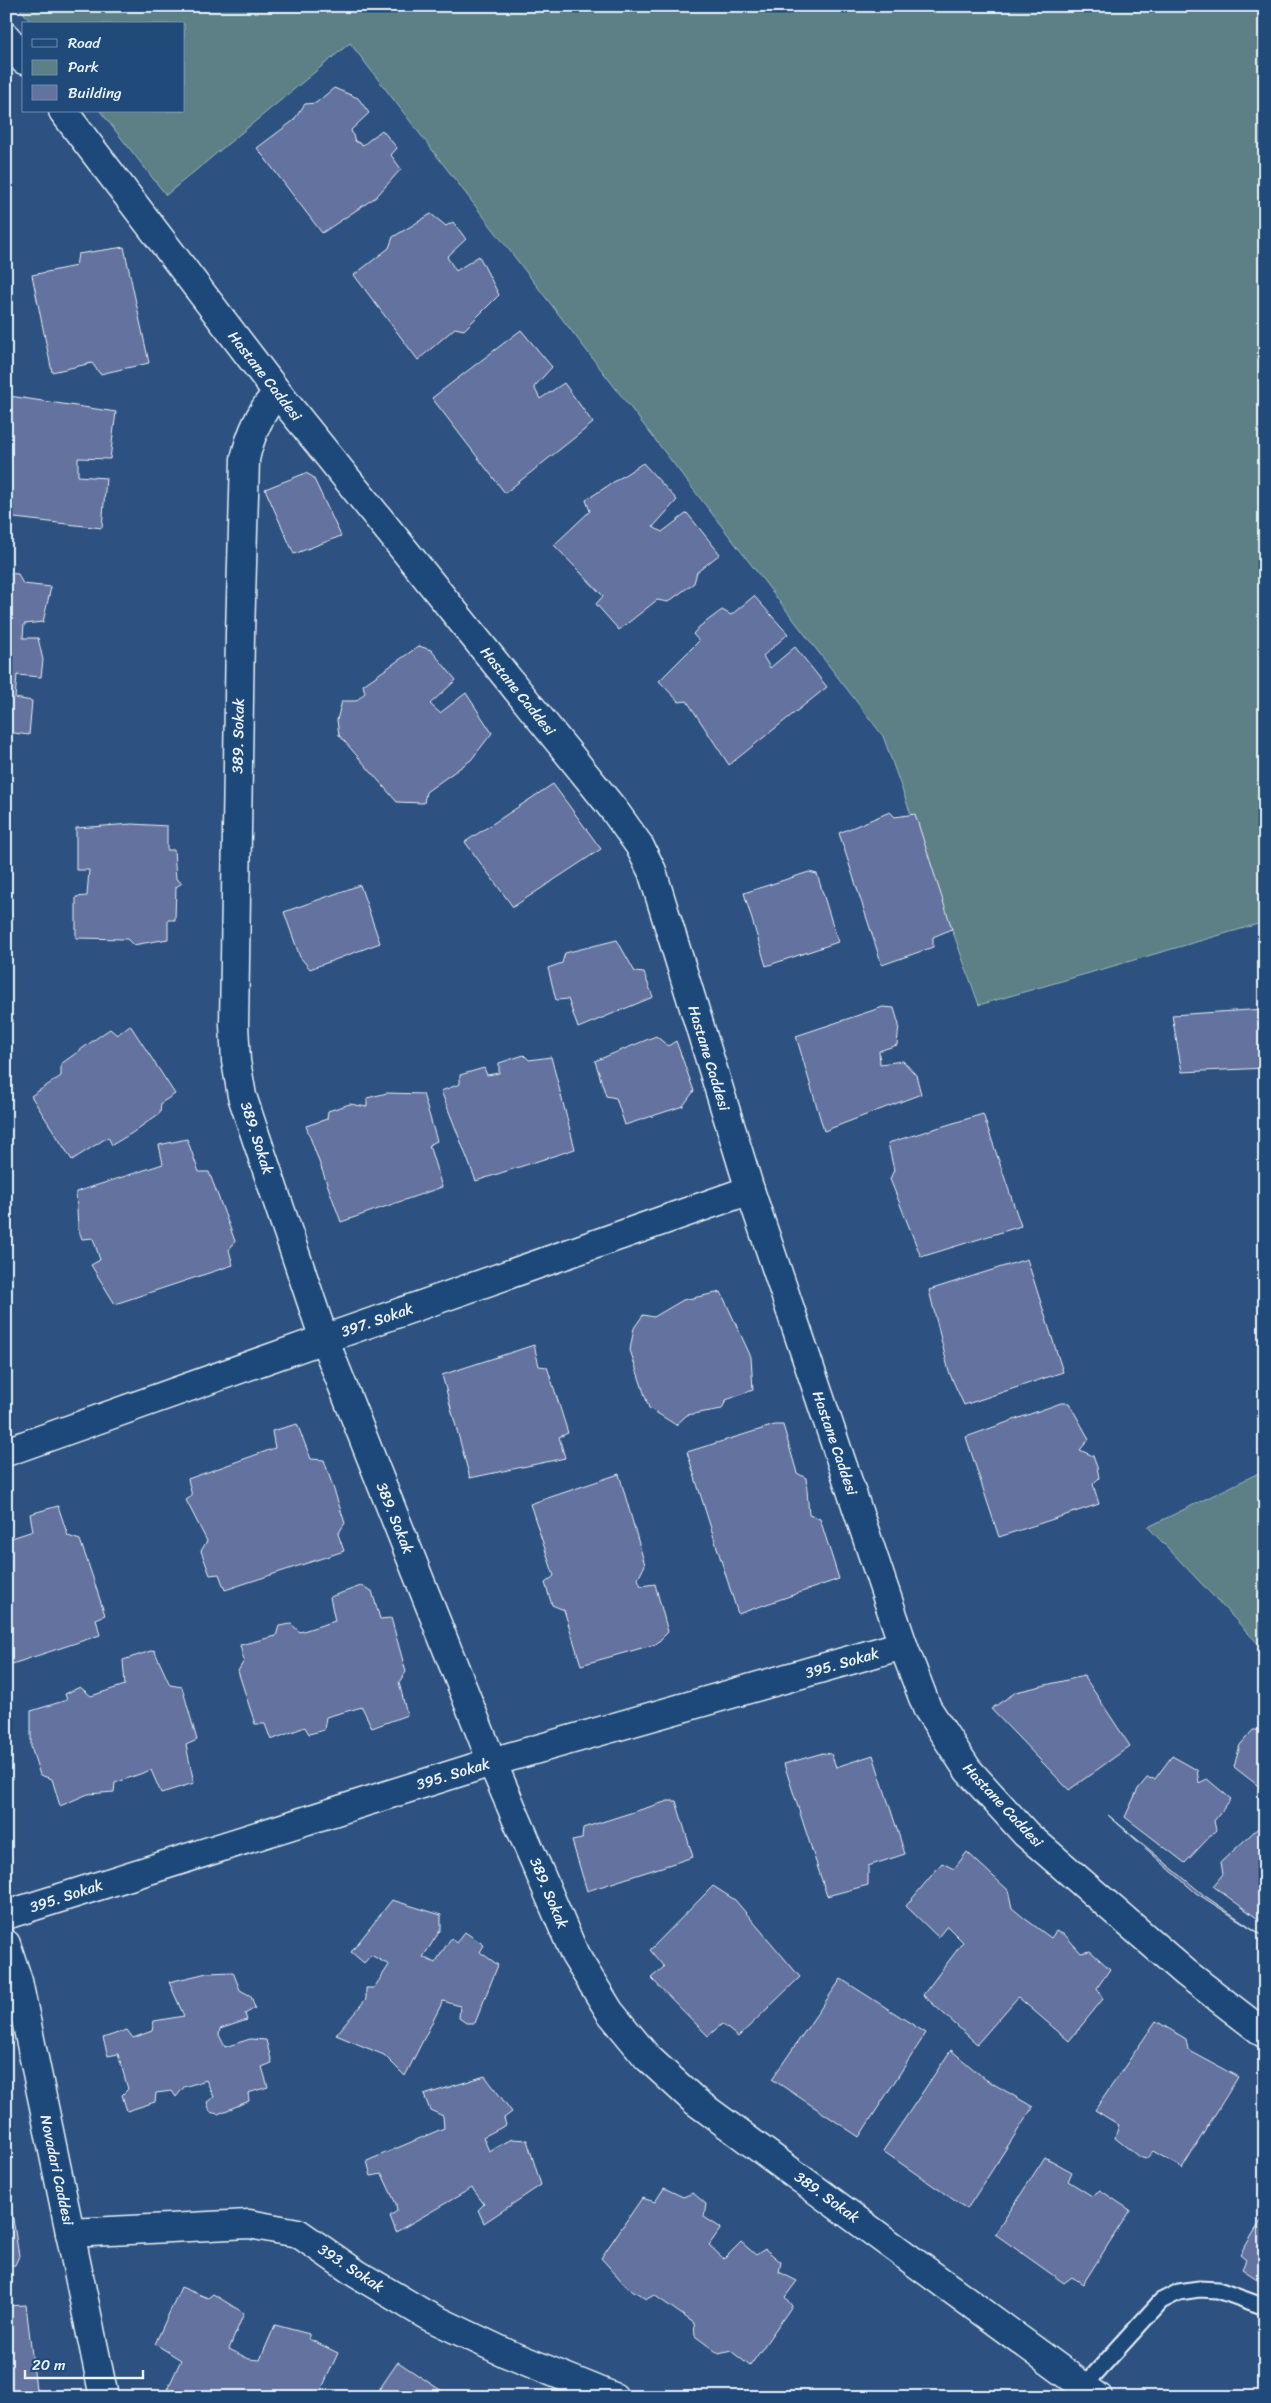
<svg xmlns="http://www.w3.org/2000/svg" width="1271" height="2403" viewBox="0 0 1271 2403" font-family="Sriracha,sans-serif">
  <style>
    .green { fill: #5b8086; stroke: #a2b8bf }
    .building { fill: #64729e; stroke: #e8f1f8 }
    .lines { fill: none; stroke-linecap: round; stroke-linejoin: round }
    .service-casing { stroke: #e8f1f8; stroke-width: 19 }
    .minor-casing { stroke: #e8f1f8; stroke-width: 31 }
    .service { stroke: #1f4a7a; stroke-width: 15 }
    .minor { stroke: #1f4a7a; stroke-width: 28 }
    .labels { text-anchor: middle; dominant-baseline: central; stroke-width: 5; stroke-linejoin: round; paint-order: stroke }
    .street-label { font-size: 15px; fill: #e8f1f8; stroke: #1f4a7a }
  </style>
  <rect width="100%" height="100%" fill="#2d5281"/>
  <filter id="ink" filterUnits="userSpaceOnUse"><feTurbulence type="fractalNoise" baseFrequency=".02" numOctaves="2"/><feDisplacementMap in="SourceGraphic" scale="10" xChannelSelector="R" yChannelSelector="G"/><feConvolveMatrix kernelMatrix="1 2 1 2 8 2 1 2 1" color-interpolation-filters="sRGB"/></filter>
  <g filter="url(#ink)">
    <g class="green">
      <polygon points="18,6 1265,6 1265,922 979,1005 883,736 350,43 166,195 100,111 184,111 184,24 32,24"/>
      <polygon points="1265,1470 1265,1651 1148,1527"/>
    </g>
    <g class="building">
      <polygon points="334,88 358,98 369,113 351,130 355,141 363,145 382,130 397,148 391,155 401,169 376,197 322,233 257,148 293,121 305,104 316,103"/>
      <polygon points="431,214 446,226 453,222 466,239 447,257 456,271 479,256 499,295 464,330 455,328 418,360 354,275 389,248 393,237"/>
      <polygon points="124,247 149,363 100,374 92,363 52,372 32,275 76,266 78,254"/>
      <polygon points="521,330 552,367 534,387 540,399 564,383 593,423 505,493 432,398"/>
      <polygon points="9,396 116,412 110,459 78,458 78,476 106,478 102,528 6,517 6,398"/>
      <polygon points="643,463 677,500 653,527 662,532 687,513 720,554 697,572 694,583 668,602 657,600 619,630 596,604 603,596 554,545 590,511 586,500"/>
      <polygon points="306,473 313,477 341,536 294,554 265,489"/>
      <polygon points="6,573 18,574 23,584 51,587 43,622 24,624 23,638 38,638 43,660 41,677 17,675 15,698 32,701 29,735 6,732"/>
      <polygon points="754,596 788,634 763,656 770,668 795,647 827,687 729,765 687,701 679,702 659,681 699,641 693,634 699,627 722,610 731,615"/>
      <polygon points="419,646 431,650 456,680 430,704 440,713 466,693 492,733 471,760 426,792 424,803 397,802 339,735 337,720 342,701 356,701 365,693 363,685"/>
      <polygon points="553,784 601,849 513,907 465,842"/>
      <polygon points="890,812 895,817 915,814 952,929 933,937 933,947 882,965 839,833"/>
      <polygon points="132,824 167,826 167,850 174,850 176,879 182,883 176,887 175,920 168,920 168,939 133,945 127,939 76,938 76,897 87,896 89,870 76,870 76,828"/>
      <polygon points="809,872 817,874 838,942 766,966 744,893"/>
      <polygon points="360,885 380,943 310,969 300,957 284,912"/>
      <polygon points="617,940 635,972 644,973 653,997 578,1028 568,999 556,1000 548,968 562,963 565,953"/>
      <polygon points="883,1007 894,1008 899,1025 897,1045 879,1051 880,1064 903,1061 916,1075 921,1094 824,1131 796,1036"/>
      <polygon points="1265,1009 1265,1068 1182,1072 1172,1015"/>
      <polygon points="130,1025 175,1094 161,1103 160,1113 132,1133 112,1145 108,1137 72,1160 31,1096 61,1076 61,1064 101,1035 110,1029 117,1035"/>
      <polygon points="656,1036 668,1046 676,1041 694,1091 683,1106 625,1125 616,1098 606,1096 595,1061"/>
      <polygon points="524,1055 529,1060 551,1057 575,1149 476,1181 441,1091 460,1084 460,1075 484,1068 487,1075 499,1073 499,1063"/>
      <polygon points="387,1093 423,1094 437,1141 429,1145 442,1187 341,1222 306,1126 327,1119 328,1111 350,1104 367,1107 367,1098"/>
      <polygon points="983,1114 1021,1226 921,1257 890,1179 894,1170 888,1143"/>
      <polygon points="187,1139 199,1172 209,1172 235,1241 229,1250 233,1265 115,1304 91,1265 100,1260 93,1238 82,1239 78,1228 76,1192 163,1164 159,1145"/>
      <polygon points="1027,1259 1063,1372 964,1405 949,1372 929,1290"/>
      <polygon points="721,1292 751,1357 753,1390 726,1400 722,1409 687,1415 676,1425 649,1408 630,1350 634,1328 643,1315 654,1317 683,1300"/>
      <polygon points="534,1345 539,1366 547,1367 552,1382 568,1433 559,1437 565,1458 470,1478 442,1375"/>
      <polygon points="1061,1403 1069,1403 1089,1439 1080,1450 1093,1456 1097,1467 1099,1478 1093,1484 1099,1504 999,1537 966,1437"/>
      <polygon points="297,1424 311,1459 324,1460 345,1523 338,1534 344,1551 225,1590 219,1574 210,1575 201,1551 207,1541 186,1500 192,1496 188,1479 275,1448 272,1431"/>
      <polygon points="775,1425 783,1425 797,1473 806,1478 809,1515 820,1519 839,1579 738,1614 687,1452"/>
      <polygon points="619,1474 645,1565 638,1579 641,1586 655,1584 668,1632 656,1644 581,1665 564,1610 552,1605 545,1583 554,1576 530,1504"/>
      <polygon points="58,1506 68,1536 80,1540 89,1566 105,1615 96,1619 100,1635 6,1666 6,1540 33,1531 30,1514"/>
      <polygon points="361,1586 372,1591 380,1619 391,1618 406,1672 399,1682 407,1715 372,1728 362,1707 326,1717 324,1730 309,1734 305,1727 271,1740 265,1724 255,1724 238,1671 244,1661 240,1645 276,1636 279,1626 291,1624 300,1632 335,1621 330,1597"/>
      <polygon points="154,1650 170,1685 182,1687 197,1740 186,1745 194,1783 161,1793 151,1770 115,1783 114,1792 88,1794 60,1806 52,1779 40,1775 31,1747 31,1711 67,1700 65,1694 80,1687 91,1696 125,1685 123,1660"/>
      <polygon points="1084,1676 1130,1746 1069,1790 991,1709 1016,1692"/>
      <polygon points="1265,1726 1265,1791 1234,1767 1240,1745 1253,1730 1262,1730"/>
      <polygon points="823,1753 831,1754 836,1767 873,1755 905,1854 868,1866 868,1885 827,1896 784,1764"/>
      <polygon points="1172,1756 1197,1770 1199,1783 1207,1779 1231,1799 1214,1821 1216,1830 1185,1863 1125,1817 1138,1789 1147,1778 1155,1779"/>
      <polygon points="668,1801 676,1801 693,1857 587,1891 572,1841 582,1839 583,1828"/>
      <polygon points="1108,1815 1205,1896 1265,1937 1196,1893"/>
      <polygon points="1258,1828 1265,1833 1265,1924 1213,1886 1223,1874 1221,1862"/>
      <polygon points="967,1852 1008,1890 1012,1908 1024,1918 1051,1938 1056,1931 1065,1935 1081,1953 1090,1951 1110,1969 1097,1988 1103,1999 1069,2041 1018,1997 977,2044 923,1995 963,1942 947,1926 938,1937 906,1906 942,1863 954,1869"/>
      <polygon points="713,1886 735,1900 800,1977 738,2037 722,2024 708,2036 651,1978 664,1967 650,1950"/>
      <polygon points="392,1900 441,1915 441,1929 423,1957 435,1963 451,1938 456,1943 465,1932 484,1945 480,1952 498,1965 475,2023 466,2023 459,2018 460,2006 443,2001 405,2076 384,2055 336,2035 366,1999 366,1988 374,1988 389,1965 371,1955 364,1963 351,1952"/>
      <polygon points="233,1972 240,1990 251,1996 255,2008 245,2014 247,2020 220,2029 219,2035 225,2047 250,2039 266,2040 272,2063 262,2067 268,2087 248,2093 249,2101 218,2114 210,2112 207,2102 214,2097 206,2080 184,2087 176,2097 172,2091 156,2093 155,2102 127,2111 122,2095 128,2089 118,2054 108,2056 103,2038 127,2030 133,2038 152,2031 154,2021 184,2016 169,1982 207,1973"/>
      <polygon points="841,1979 926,2033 859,2137 772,2079"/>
      <polygon points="1156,2021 1186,2039 1188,2050 1238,2077 1182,2168 1153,2151 1146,2159 1139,2157 1115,2138 1119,2125 1095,2110"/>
      <polygon points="951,2050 985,2079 1033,2107 967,2209 883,2151"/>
      <polygon points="485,2076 512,2112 504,2118 506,2125 483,2137 489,2151 512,2139 527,2140 541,2185 484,2223 478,2210 484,2204 472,2188 396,2232 390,2216 397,2211 396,2204 382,2174 371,2176 367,2161 444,2128 443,2116 430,2110 424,2095"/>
      <polygon points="1045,2157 1072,2172 1068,2181 1092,2196 1100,2190 1130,2210 1083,2284 1072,2277 1064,2283 995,2234"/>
      <polygon points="6,2175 19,2256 15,2265 6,2266"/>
      <polygon points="664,2188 683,2197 693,2193 706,2204 704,2217 721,2228 709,2245 724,2259 741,2242 756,2255 765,2249 781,2262 779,2272 797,2281 785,2297 792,2306 750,2366 731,2351 719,2354 695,2336 694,2323 654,2295 647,2299 627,2287 601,2258 642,2198 655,2202"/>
      <polygon points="1265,2214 1265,2279 1257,2279 1242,2269 1246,2260 1240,2255"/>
      <polygon points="181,2287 208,2298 213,2294 244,2313 229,2349 249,2359 260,2360 275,2325 309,2334 309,2339 338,2353 318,2397 164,2397 181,2360 155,2344"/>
      <polygon points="26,2305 37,2397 6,2397 6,2306"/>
      <polygon points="398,2362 451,2397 374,2397"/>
    </g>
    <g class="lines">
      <defs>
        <polyline id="service" points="1084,2386 1161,2301 1179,2292 1199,2289 1218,2290 1265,2307"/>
        <g id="minor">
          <polyline points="6,37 24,60"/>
          <polyline points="63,111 277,392 614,810 639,845 652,871 750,1190 903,1645 927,1708 968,1770 1026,1834 1186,1973 1265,2034"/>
          <path d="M277 392C260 413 251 433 245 459L240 634 234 1025 236 1061 242 1096 324 1339 492 1762 575 1955 610 2012 647 2057 695 2101 1098 2397"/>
          <polyline points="6,1452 324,1339 750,1190"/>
          <polyline points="6,1915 492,1762 903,1645"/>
          <polyline points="6,1944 18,1981 104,2397"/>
          <polyline points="70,2233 249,2224 298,2233 357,2274 426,2315 506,2353 614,2397"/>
        </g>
      </defs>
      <use href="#service" class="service-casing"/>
      <use href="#minor" class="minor-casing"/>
      <use href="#service" class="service"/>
      <use href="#minor" class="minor"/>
    </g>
  </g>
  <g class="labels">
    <g class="street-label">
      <text transform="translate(265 376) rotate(52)">Hastane Caddesi</text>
      <text transform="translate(518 691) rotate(51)">Hastane Caddesi</text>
      <text transform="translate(238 736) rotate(-89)">389. Sokak</text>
      <text transform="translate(709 1058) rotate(73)">Hastane Caddesi</text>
      <text transform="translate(257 1138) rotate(72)">389. Sokak</text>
      <text transform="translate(377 1320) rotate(-19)">397. Sokak</text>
      <text transform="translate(835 1443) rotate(71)">Hastane Caddesi</text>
      <text transform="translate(395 1518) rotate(68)">389. Sokak</text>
      <text transform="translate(842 1663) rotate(-16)">395. Sokak</text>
      <text transform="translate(453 1774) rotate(-17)">395. Sokak</text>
      <text transform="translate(1003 1805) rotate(47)">Hastane Caddesi</text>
      <text transform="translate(549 1893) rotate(67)">389. Sokak</text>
      <text transform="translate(66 1896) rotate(-18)">395. Sokak</text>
      <text transform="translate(57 2170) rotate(78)">Novadari Caddesi</text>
      <text transform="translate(827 2197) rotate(36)">389. Sokak</text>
      <text transform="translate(351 2268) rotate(33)">393. Sokak</text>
    </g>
  </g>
  <rect width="1271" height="2403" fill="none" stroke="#1f4a7a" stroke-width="25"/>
  <rect x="12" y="12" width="1246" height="2378" fill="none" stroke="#e8f1f8" stroke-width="2" filter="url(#ink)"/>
  <rect x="22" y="22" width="162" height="90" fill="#1f4a7a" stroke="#6f8dac"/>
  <rect x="32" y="39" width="25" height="8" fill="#1f4a7a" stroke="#6f8dac"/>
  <text x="68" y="48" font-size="15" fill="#e8f1f8">Road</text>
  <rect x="32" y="60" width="25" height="15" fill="#5b8086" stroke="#6f8dac"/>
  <text x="68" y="72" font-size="15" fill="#e8f1f8">Park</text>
  <rect x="32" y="85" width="25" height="15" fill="#64729e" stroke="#6f8dac"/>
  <text x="68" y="98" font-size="15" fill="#e8f1f8">Building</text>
  <path d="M25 2370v8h118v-8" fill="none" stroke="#e8f1f8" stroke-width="2.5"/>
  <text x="32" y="2370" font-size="15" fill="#e8f1f8" stroke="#1f4a7a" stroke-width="4" paint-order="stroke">20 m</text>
</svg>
